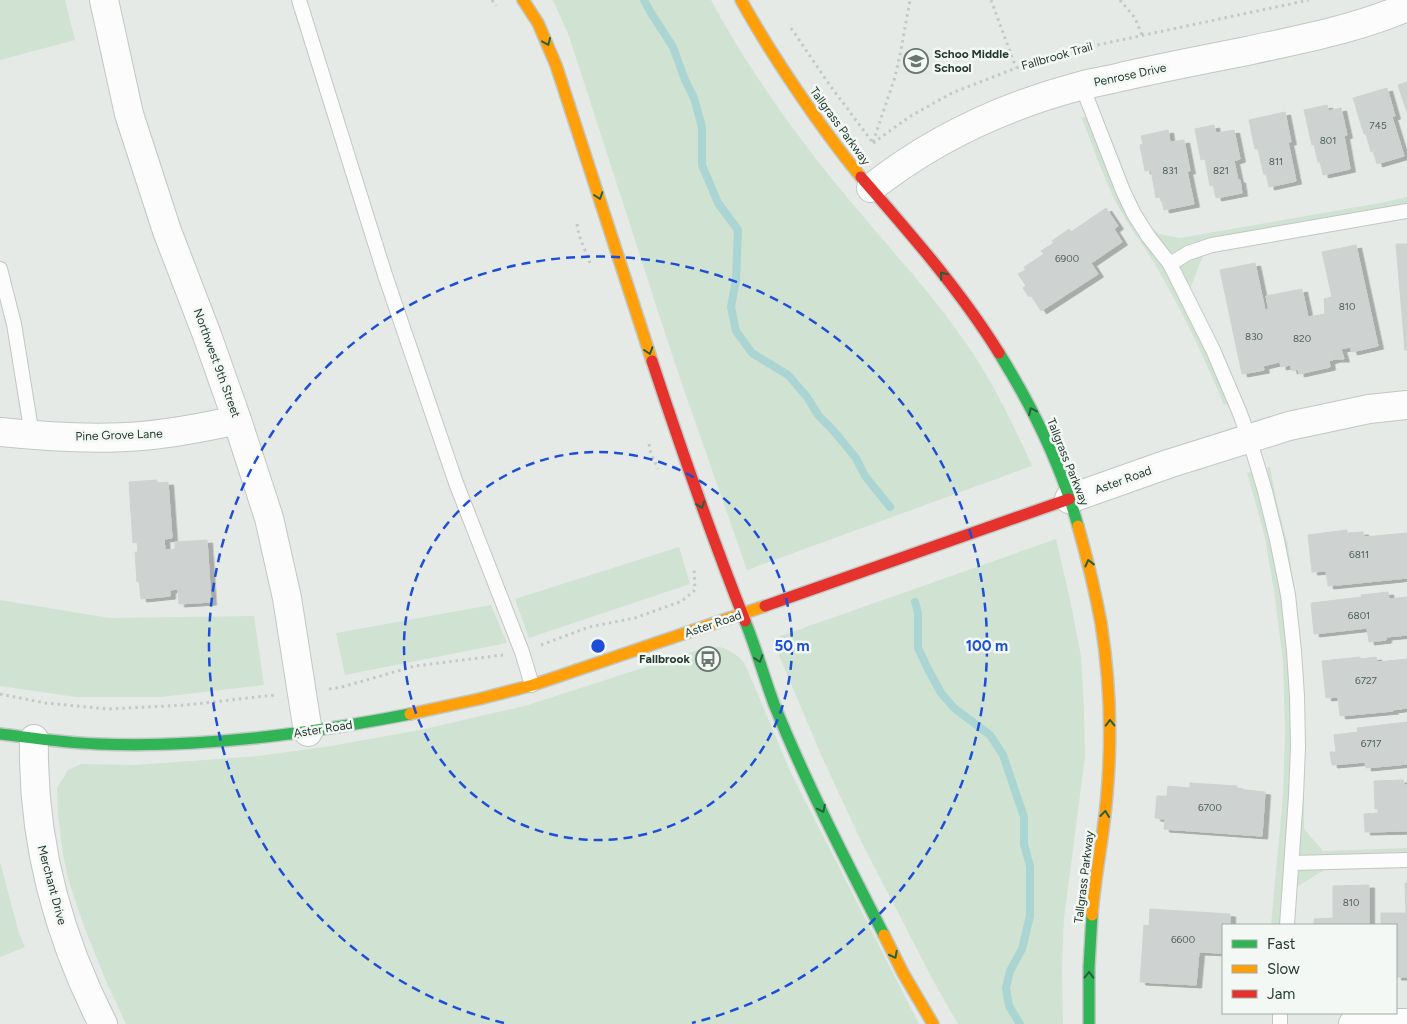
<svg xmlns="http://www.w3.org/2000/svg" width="1407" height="1024" viewBox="0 0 1407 1024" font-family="Figtree,sans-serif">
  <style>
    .green { fill: #d0e2d2 }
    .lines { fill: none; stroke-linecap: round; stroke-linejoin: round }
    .stream { stroke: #aad5d2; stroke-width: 8 }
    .building { fill: #ced2d0; stroke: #ced3d0; filter: url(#shadow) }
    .lane-casing { stroke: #c2c7c4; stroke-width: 16 }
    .street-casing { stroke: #c2c7c4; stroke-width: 30 }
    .fast-casing { stroke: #c0c7c4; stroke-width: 14 }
    .slow-casing { stroke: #c0c7c4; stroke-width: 14 }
    .jam-casing { stroke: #c0c7c4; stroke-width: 14 }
    .path { stroke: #c2cac5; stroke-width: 3; stroke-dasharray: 2.5 4; stroke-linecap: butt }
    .lane { stroke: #fbfcfb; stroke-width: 14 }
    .street { stroke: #fbfcfb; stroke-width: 28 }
    .fast { stroke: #30b455; stroke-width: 11 }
    .slow { stroke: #ff9f0a; stroke-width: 11 }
    .jam { stroke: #e5322d; stroke-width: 11 }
    .oneway { stroke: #285f3b }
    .ring { fill: none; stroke: #1d4ed8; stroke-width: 2.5; stroke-dasharray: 9 6 }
    .labels { text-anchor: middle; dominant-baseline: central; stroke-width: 5; stroke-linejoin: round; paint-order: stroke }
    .number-label { font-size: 10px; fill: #4f6259 }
    .poi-label { font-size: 12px; font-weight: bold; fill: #243b30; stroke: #f3f8f5; text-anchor: start }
    .street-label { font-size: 12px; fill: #243b30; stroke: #f3f8f5 }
    .centre { fill: #1d4ed8; stroke: #f3f8f5; stroke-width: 2.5 }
    .ring-label { font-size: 15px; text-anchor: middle; font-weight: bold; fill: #1d4ed8; stroke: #f3f8f5; stroke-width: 5; stroke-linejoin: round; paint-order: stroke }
  </style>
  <defs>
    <filter id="shadow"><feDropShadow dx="5.5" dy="3" stdDeviation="0" flood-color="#0004"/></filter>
  </defs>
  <rect width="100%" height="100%" fill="#e5eae7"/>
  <g class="green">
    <polygon points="0,0 65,0 75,40 0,60"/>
    <path d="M553 0H711C749 71 799 140 851 202 891 250 935 297 970 349 995 386 1014 426 1032 466L747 570 675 364 569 36Z"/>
    <path d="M1081 117H1094L1121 169 1135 201 1150 226 1159 234 1180 238 1380 203 1407 197V216L1204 253 1190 289 1242 399 1224 405C1204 356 1181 309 1155 264 1142 243 1127 224 1116 202 1102 175 1093 145 1081 117Z"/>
    <polygon points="1270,467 1277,503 1288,546 1298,617 1304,690 1304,829 1323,851 1407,848 1407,868 1324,870 1295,888 1292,925 1271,925 1283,796 1285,729 1283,662 1274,590 1264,533 1247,473"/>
    <polygon points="1056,539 1069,595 1081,656 1084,710 1085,757 1064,919 1062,965 1063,1024 958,1024 935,984 862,843 822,757 772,639"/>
    <polygon points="679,547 690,584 529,638 515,599"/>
    <polygon points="0,600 109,618 254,616 264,685 161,697 76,697 0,686"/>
    <polygon points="491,605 507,643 345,675 336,633"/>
    <path d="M720 647C731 651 738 655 745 664L791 773 919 1024H126L106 981 85 929 69 882 63 855 58 814 57 788 68 770 81 764 135 765 258 756 331 746 420 730 528 705 695 651 710 648Z"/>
    <polygon points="0,862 19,933 25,947 0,957"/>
  </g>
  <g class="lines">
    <g class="stream">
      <polyline points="644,0 651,13 673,47 685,80 694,98 702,127 702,165 718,203 738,230 736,280 731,307 736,331 752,353 788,375 807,397 818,415 832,429 856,458 865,476 890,507"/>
      <polyline points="915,602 918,613 918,648 928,669 941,693 954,708 990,735 1003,755 1024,817 1024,844 1030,866 1030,916 1022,949 1010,971 1006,988 1009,1006 1020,1024"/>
    </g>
  </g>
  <g class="building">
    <polygon points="1407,82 1407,112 1398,85"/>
    <polygon points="1387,88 1395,116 1392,117 1404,156 1377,164 1373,151 1371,152 1366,134 1364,134 1353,98"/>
    <polygon points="1327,105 1328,111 1341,108 1347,135 1344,136 1350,169 1323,175 1320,162 1318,162 1314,144 1312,145 1304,110"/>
    <polygon points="1285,112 1291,142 1288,142 1296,181 1269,187 1266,173 1264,175 1258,149 1255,149 1249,120"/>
    <polygon points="1214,125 1216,133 1234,130 1240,159 1234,161 1238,180 1240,180 1242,193 1216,198 1213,185 1210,186 1205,159 1201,160 1195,129"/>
    <polygon points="1168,130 1170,142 1184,140 1190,171 1187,171 1194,204 1164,210 1161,197 1156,198 1151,170 1145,171 1140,145 1143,144 1141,136"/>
    <polygon points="1106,208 1118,226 1114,229 1122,242 1091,263 1098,274 1041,311 1031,295 1029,297 1023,288 1026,286 1018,274 1026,270 1024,267 1044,254 1041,251 1054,243 1052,241 1069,229 1071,232"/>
    <polygon points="1396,244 1407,244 1407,350 1405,350"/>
    <polygon points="1356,245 1378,346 1352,352 1350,347 1341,349 1344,359 1335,359 1325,314 1324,299 1332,297 1322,252"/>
    <polygon points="1255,263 1265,310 1268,309 1279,362 1263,366 1264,370 1242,374 1220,270"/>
    <polygon points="1302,289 1308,317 1325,314 1335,359 1329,361 1330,367 1299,374 1298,369 1292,371 1290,365 1281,367 1266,296"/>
    <polygon points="157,480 157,483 168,482 172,538 164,539 165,550 175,549 175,542 207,540 211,602 179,604 178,589 170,590 170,596 141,599 139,581 137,582 135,552 138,552 137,542 133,543 129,482"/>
    <polygon points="1347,530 1347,533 1363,532 1364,537 1407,533 1407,578 1328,586 1326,571 1312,572 1308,535"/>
    <polygon points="1388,592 1389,599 1407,597 1407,635 1386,637 1386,640 1369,642 1367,628 1314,634 1311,603 1362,597 1361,595"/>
    <polygon points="1360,657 1360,659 1376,657 1377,662 1407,659 1407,708 1392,710 1393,711 1340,716 1338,697 1326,698 1322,661"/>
    <polygon points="1407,722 1407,764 1366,768 1365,762 1332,765 1330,752 1336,752 1334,735 1358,732 1357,728"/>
    <polygon points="1403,780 1404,785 1407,785 1407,831 1365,832 1364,814 1378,813 1378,809 1375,809 1374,781"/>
    <polygon points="1190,783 1237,786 1237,789 1265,792 1262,836 1164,829 1165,819 1155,818 1157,796 1167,796 1168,786 1190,788"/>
    <polygon points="1405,883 1407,883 1407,977 1396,977 1396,925 1381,925 1381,913 1406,913"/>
    <polygon points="1369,885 1369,925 1314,925 1314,919 1333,918 1333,886"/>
    <polygon points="1150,909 1230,914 1230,925 1223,925 1223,953 1199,952 1196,985 1140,982 1144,925 1149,926"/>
  </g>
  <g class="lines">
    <defs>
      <g id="lane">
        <polyline points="299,0 385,275 456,483 522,652 532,685"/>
        <polyline points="1082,86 1123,191 1134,214 1148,236 1170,264 1213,350 1239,411 1249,438 1265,491 1277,540 1288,595 1294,651 1297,696 1298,747 1296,796 1287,925"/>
        <polyline points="1170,264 1188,253 1212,245 1407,211"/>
        <polyline points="0,269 14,324 32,435"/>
        <polyline points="1292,863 1407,860"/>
        <polyline points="1280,1024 1280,1013"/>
      </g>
      <g id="street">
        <polyline points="104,0 129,114 167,231 207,335 237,420 269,518 287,598 308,732"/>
        <path d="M871 188C933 139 1004 106 1080 86 1095 82 1110 80 1125 76 1165 67 1206 59 1247 51 1301 39 1356 29 1407 7"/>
        <path d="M0 432C47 437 95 440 142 436 174 433 206 427 237 420"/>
        <polyline points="1069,499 1168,464 1289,426 1369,409 1407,405"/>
        <path d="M34 739C32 839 58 936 103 1024"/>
        <polyline points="1353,1024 1369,1023 1407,1023"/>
      </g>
      <g id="fast">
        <path d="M999 353C1032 406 1061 465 1078 526"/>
        <path d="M745 621C756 648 764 677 774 704 806 783 845 859 884 935"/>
        <path d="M0 734C33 738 65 743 98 744 203 748 307 734 410 714"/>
        <polyline points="1089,1024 1089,967 1092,915"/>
      </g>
      <g id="slow">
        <polyline points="523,0 538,23 556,65 652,361"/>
        <path d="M741 0C763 40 788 78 814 115 829 136 844 157 861 177"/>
        <path d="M1078 526C1087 558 1095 590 1101 623 1110 680 1112 737 1107 794 1104 835 1095 875 1092 915"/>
        <polyline points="410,714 479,699 533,685 765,606"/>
        <polyline points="884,935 903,973 933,1024"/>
      </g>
      <g id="jam">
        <path d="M861 177C909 232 960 290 999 353"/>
        <path d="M652 361C681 449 711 535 745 621"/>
        <polyline points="765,606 1069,499"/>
      </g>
    </defs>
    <use href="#lane" class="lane-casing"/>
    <use href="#street" class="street-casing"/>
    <use href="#fast" class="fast-casing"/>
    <use href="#slow" class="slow-casing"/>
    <use href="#jam" class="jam-casing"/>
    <g class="path">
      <polyline points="492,0 496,6"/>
      <polyline points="991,0 1016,68"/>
      <polyline points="1120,0 1135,18 1142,35"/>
      <polyline points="791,28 829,84 873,143"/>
      <polyline points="873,142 895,77 901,50 910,0"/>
      <polyline points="873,143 909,117 952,93 1016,68 1069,51 1309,0"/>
      <polyline points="577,224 579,235 590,263"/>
      <polyline points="649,444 651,454 658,469"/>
      <polyline points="541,645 589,627 635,618 682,601 695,590 694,569"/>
      <polyline points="329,689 342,687 415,666 503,655"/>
      <polyline points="0,694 45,703 108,709 186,705 275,695"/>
    </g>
    <use href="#lane" class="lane"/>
    <use href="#street" class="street"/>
    <use href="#fast" class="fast"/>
    <use href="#slow" class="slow"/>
    <use href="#jam" class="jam"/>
  </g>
  <defs><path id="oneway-chevron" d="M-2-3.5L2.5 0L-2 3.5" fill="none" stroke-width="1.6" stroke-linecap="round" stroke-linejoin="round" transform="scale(1.25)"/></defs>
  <g class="oneway">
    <use href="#oneway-chevron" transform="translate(547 42) rotate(67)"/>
    <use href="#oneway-chevron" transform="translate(599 196) rotate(72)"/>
    <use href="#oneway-chevron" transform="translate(943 275) rotate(-129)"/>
    <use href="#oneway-chevron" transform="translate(649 351) rotate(72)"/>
    <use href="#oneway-chevron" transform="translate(1032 411) rotate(-116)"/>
    <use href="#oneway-chevron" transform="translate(701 505) rotate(71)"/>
    <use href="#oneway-chevron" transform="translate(1089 563) rotate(-104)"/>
    <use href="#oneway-chevron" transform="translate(759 659) rotate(71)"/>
    <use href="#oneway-chevron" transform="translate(1110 723) rotate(-91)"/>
    <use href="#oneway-chevron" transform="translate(822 809) rotate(64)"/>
    <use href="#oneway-chevron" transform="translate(1105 814) rotate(-84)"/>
    <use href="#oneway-chevron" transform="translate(894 955) rotate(63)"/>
    <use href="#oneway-chevron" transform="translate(1089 975) rotate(-89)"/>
  </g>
  <g class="ring">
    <circle cx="598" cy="646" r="194"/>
    <path d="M504 1023A389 389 0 1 1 692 1023"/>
  </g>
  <defs>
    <symbol id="school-ring" viewBox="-11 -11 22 22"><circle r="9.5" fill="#f3f8f5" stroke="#687870" stroke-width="1.5"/><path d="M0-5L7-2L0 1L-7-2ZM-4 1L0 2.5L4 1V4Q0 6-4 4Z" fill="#687870"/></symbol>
    <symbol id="bus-ring" viewBox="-11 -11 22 22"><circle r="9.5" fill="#f3f8f5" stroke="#687870" stroke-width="1.5"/><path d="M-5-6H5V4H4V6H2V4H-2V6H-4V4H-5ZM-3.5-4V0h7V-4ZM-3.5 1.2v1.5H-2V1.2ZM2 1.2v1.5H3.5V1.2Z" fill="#687870"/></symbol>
  </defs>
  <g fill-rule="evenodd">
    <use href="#school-ring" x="902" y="47" width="28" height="28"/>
    <use href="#bus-ring" x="694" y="645" width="28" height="28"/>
  </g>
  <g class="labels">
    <g class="number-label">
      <text x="1378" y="125">745</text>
      <text x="1328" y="140">801</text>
      <text x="1276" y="161">811</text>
      <text x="1170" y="170">831</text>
      <text x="1221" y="170">821</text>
      <text x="1067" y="258">6900</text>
      <text x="1347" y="306">810</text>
      <text x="1254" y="336">830</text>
      <text x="1302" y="338">820</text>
      <text x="1359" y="554">6811</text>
      <text x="1359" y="615">6801</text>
      <text x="1366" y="680">6727</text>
      <text x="1371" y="743">6717</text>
      <text x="1210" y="807">6700</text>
      <text x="1351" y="902">810</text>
      <text x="1183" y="939">6600</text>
    </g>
    <g class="poi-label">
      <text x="934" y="54">Schoo Middle<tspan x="934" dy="14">School</tspan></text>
      <text x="690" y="659" text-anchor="end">Fallbrook</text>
    </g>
    <g class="street-label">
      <text transform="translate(1057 56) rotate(-16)">Fallbrook Trail</text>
      <text transform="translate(1130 75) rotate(-12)">Penrose Drive</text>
      <text transform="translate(840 126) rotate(54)">Tallgrass Parkway</text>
      <text transform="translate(217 363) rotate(70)">Northwest 9th Street</text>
      <text transform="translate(119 435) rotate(-2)">Pine Grove Lane</text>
      <text transform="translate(1068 462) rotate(68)">Tallgrass Parkway</text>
      <text transform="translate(1123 480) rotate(-20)">Aster Road</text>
      <text transform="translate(713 624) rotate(-19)">Aster Road</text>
      <text transform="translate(323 729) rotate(-9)">Aster Road</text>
      <text transform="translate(1084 877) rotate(-83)">Tallgrass Parkway</text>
      <text transform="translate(52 885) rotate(75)">Merchant Drive</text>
    </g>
  </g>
  <circle cx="598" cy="646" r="8" class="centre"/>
  <g class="ring-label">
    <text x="792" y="651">50 m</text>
    <text x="987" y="651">100 m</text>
  </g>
  <rect x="1222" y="924" width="175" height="90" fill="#f3f8f5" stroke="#a0aca6"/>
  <rect x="1232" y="940" width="25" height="8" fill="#30b455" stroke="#a0aca6"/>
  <text x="1267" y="949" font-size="15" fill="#243b30">Fast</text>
  <rect x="1232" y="965" width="25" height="8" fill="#ff9f0a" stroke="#a0aca6"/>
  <text x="1267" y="974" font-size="15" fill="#243b30">Slow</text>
  <rect x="1232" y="990" width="25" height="8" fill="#e5322d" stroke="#a0aca6"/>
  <text x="1267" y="999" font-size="15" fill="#243b30">Jam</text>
</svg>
